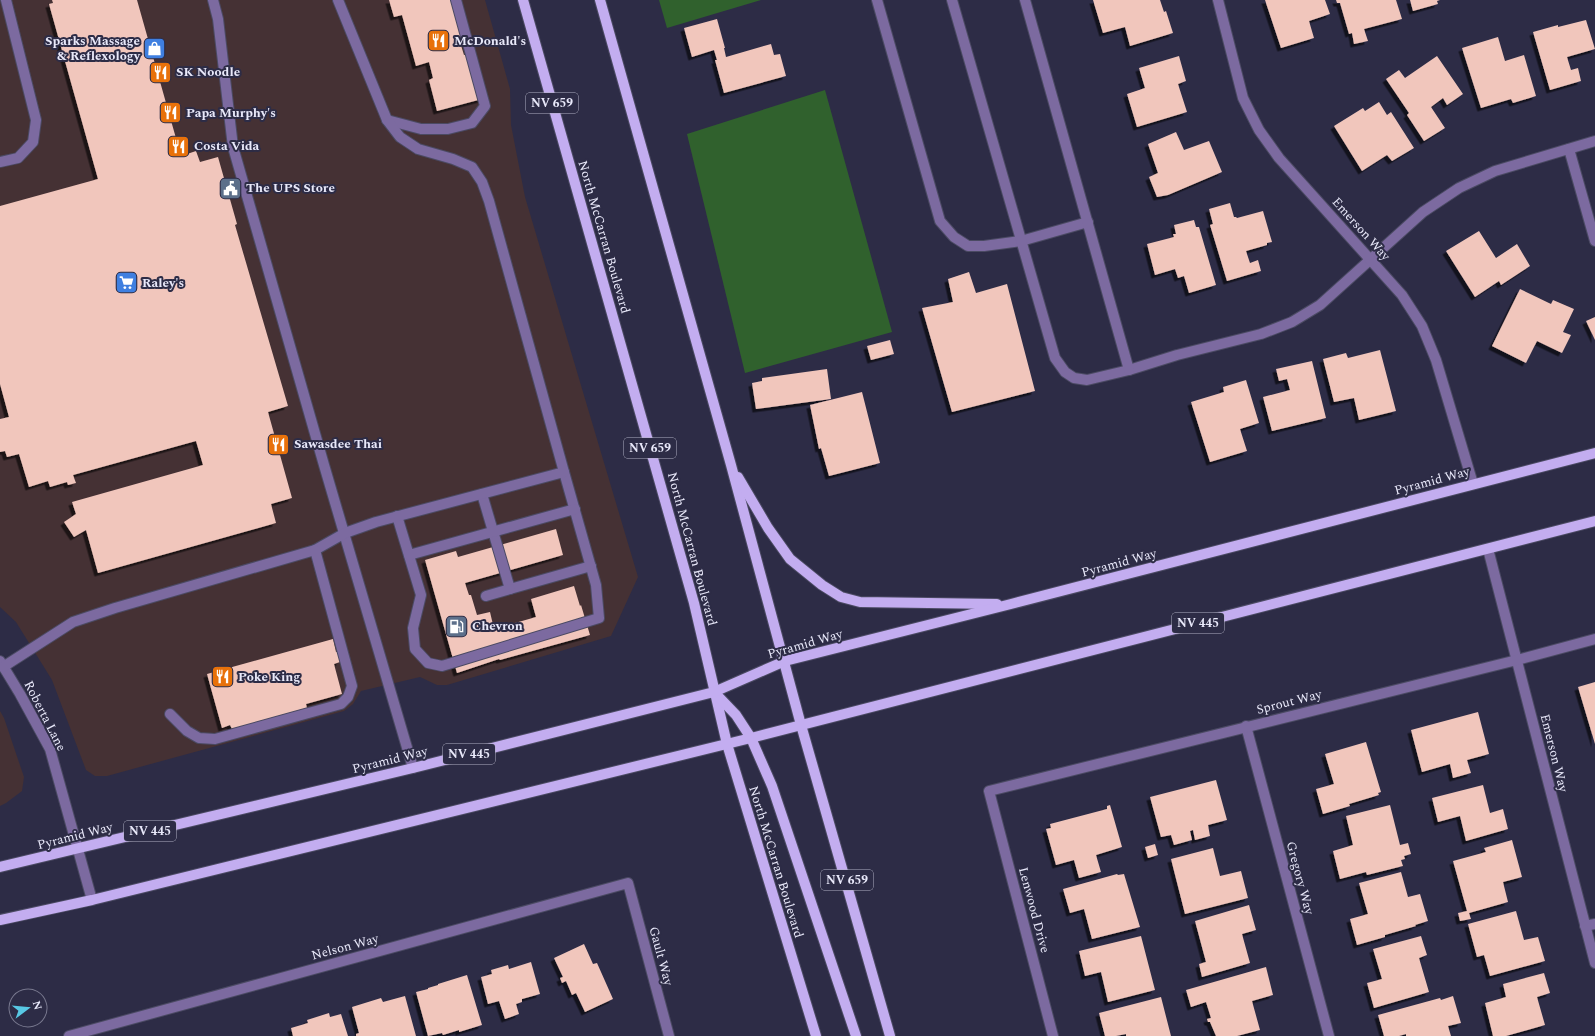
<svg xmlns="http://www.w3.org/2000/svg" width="1595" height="1036" viewBox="0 0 1595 1036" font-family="Spectral,serif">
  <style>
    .commercial { fill: #453134 }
    .green { fill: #30612d }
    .building { fill: #f1c6bc; filter: url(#shadow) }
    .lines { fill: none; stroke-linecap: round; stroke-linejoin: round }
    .minor-casing { stroke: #4b4a63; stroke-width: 12 }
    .major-casing { stroke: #4b4a63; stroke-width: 12 }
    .minor { stroke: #7c6aa0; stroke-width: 10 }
    .major { stroke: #c3adf0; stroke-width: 10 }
    .labels { text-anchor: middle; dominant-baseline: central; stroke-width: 4; stroke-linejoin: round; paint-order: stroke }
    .shield { fill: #2d2c46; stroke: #b1b0c4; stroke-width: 1 }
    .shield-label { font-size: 12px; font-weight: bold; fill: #e9e9fa }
    .poi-label { font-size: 13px; font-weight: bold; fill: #e9e9fa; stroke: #2d2c46; text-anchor: start }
    .street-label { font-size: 13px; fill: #e9e9fa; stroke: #2d2c46 }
  </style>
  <defs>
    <filter id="shadow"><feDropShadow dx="-3.5" dy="3.5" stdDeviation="0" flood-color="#0009"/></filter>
  </defs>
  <rect width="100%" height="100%" fill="#2d2c46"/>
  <g class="commercial">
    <polygon points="0,0 485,0 510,89 511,125 525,197 638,577 611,636 447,685 437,685 420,677 361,691 353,704 344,711 107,776 95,776 86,770 52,680 16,622 0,607"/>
    <polygon points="0,711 4,718 24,777 22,791 6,803 0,806"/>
  </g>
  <g class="green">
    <polygon points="659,0 761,0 667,28"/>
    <polygon points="825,90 892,332 745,373 687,134"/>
  </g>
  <g class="building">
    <polygon points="52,0 137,0 181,156 196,151 200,162 218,157 237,224 235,225 288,406 268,412 292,498 271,504 276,523 98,573 86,530 74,537 64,522 76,514 72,502 203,465 196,441 73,475 76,483 68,485 67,482 50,487 48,481 29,487 19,454 7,457 5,451 0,452 0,419 9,417 0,384 0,206 98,179 49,4 53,3"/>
    <polygon points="389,0 455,0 465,37 459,39 464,55 470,54 482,99 437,111 429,80 433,78 429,62 416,66 402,15 394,17"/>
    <polygon points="1093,0 1160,0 1164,12 1166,11 1173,33 1130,46 1125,27 1103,33"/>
    <polygon points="1265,0 1325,0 1330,14 1309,21 1314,38 1281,48"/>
    <polygon points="1336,0 1396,0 1402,19 1364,29 1368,41 1354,44 1352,33 1349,34 1340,3 1337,3"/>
    <polygon points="1410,0 1440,0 1437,1 1438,4 1413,11"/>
    <polygon points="717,19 725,48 724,48 726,57 771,44 774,55 780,54 786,76 724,93 715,60 717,60 714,50 692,57 684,28"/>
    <polygon points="1586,20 1595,49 1567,57 1571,70 1578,68 1581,81 1550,90 1533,32 1558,25 1558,27"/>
    <polygon points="1498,37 1505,61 1524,55 1536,96 1513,103 1511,99 1481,108 1462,48"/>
    <polygon points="1179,56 1186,81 1178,84 1187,112 1137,127 1127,94 1145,88 1139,68"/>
    <polygon points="1437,56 1463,94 1447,105 1443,98 1431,107 1445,128 1424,141 1407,115 1409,113 1386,79 1399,70 1405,78"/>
    <polygon points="1379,102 1387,115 1391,112 1414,148 1392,161 1387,155 1362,171 1334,126 1363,108 1365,111"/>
    <polygon points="1176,132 1184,150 1209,141 1222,172 1168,195 1157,197 1149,177 1158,173 1148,144"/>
    <polygon points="1230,203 1234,217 1236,217 1237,218 1263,211 1272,242 1267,243 1267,245 1246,251 1250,263 1258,260 1261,271 1227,281 1210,225 1213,224 1209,209"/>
    <polygon points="1194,220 1196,227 1199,227 1216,285 1189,293 1184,276 1178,278 1175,269 1155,275 1147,244 1174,237 1173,234 1176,234 1174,225"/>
    <polygon points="1479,231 1496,258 1517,244 1530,266 1501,285 1499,281 1475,297 1446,251"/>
    <polygon points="969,272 976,293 1007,284 1035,391 952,412 922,308 953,302 948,279"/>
    <polygon points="1520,289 1551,304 1553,300 1574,309 1563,332 1571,335 1562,353 1537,341 1526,363 1492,346"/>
    <polygon points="1595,317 1595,340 1586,321"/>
    <polygon points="890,340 894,354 871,360 867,346"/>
    <polygon points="1380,350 1396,411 1359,420 1354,398 1334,402 1323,359 1346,353 1348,358"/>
    <polygon points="1312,361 1326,418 1272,431 1263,397 1290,390 1287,379 1279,381 1276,369"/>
    <polygon points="827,369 831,399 756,409 752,383 762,381 762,378"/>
    <polygon points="1246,380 1259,423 1240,429 1247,451 1210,462 1191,402 1224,392 1223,387"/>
    <polygon points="862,392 880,463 829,476 821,448 819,449 810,405"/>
    <polygon points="556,529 563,555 465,583 469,595 471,595 477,615 490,612 494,629 536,617 531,599 574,586 580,606 581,605 590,635 500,660 499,659 457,673 425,560 456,551 458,557"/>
    <polygon points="333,639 336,652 341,651 343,658 339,659 340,662 334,664 342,694 306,704 307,708 232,729 230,725 222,728 207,674"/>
    <polygon points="1595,682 1595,744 1578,687"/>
    <polygon points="1478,712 1489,754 1467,760 1471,773 1453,778 1450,764 1422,772 1411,730"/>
    <polygon points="1366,742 1381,792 1378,793 1379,795 1349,804 1350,806 1323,814 1316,789 1334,784 1325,754"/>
    <polygon points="1216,780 1227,820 1208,825 1210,836 1195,840 1193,830 1190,831 1192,840 1174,845 1171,835 1161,837 1150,797"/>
    <polygon points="1483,785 1490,813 1503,809 1508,829 1466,841 1460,816 1438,822 1432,798"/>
    <polygon points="1110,805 1122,847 1096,855 1101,872 1079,878 1074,860 1056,865 1046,829 1051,828 1050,824 1107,809 1107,806"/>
    <polygon points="1390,805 1400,845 1408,843 1411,854 1404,856 1405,859 1401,860 1403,866 1367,875 1366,872 1340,879 1333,851 1353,845 1346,816"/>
    <polygon points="1512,840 1522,877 1503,882 1508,902 1469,913 1471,919 1460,921 1458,913 1467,911 1453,861 1486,852 1484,848"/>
    <polygon points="1155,844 1158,855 1148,858 1145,847"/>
    <polygon points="1213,848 1220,876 1241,871 1248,898 1185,914 1171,859"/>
    <polygon points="1401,872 1408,897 1420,894 1428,921 1415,925 1416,926 1385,935 1385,937 1357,945 1350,919 1368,914 1359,883"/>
    <polygon points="1117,874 1118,875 1124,874 1140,927 1092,939 1084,909 1070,913 1063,889"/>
    <polygon points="1249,905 1256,930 1242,934 1250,963 1202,977 1199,964 1206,962 1195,921"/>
    <polygon points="1516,911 1524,940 1538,937 1545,961 1490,976 1484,955 1477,957 1468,924"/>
    <polygon points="1141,936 1155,990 1108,1002 1101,972 1085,976 1079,951"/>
    <polygon points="1421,936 1427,955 1419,958 1429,992 1374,1008 1367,983 1382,979 1373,949"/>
    <polygon points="584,944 593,964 597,963 613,999 585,1012 576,993 572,995 566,981 562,983 560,978 563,977 554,958"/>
    <polygon points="531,962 540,994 522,999 522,1002 516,1004 519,1014 505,1019 499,1001 488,1004 481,977 492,974 491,970 508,965 509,969"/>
    <polygon points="1266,967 1273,995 1252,1001 1260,1030 1237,1036 1216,1036 1210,1022 1208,1022 1207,1019 1211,1018 1206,1002 1191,1007 1186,990"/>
    <polygon points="1544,973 1550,993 1537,997 1545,1025 1506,1036 1493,1036 1485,1003 1506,997 1503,984"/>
    <polygon points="467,975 482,1025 459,1032 459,1030 443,1035 442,1033 428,1036 416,992 428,989 428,988 438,985 438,984"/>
    <polygon points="405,996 416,1036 356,1036 356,1034 359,1033 352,1007 381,998 383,1002"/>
    <polygon points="1453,996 1461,1023 1448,1026 1451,1036 1406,1036 1406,1034 1399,1036 1384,1036 1378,1015 1440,998 1441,1000"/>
    <polygon points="1161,997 1171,1036 1126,1036 1126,1034 1116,1036 1105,1036 1099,1013"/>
    <polygon points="329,1013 330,1017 341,1014 348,1036 293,1036 291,1028 308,1023 307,1020"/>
  </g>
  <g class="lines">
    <defs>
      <g id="minor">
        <polyline points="213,0 218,19 233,147 324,465 413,768"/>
        <polyline points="877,0 940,221 954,237 968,246 984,246 1021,241 1088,222"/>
        <polyline points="952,0 1055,358 1065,372 1074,378 1087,380 1129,370 1177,355 1261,334 1292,322 1320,305 1423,212 1459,188 1495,171 1595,141"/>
        <polyline points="1025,0 1129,370"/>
        <polyline points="1218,0 1243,98 1259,130 1279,158 1402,295 1422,326 1436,360 1473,484"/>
        <polyline points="387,120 421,129 448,129 472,123 485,106 456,0"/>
        <polyline points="1569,149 1595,241"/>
        <polyline points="0,162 18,158 33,142 36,120 6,0"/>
        <polyline points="482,494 510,589 591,566"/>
        <polyline points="397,516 421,595 413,628 415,649 428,663 442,666 599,618 596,585 564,472"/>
        <polyline points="1488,549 1595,963"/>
        <polyline points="409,555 575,509"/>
        <polyline points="486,596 510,589"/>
        <polyline points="0,661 20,694 50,749 92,900"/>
        <polyline points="3,667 73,622 115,608 315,550 345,533 376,522 564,472 489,201 482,182 472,167 453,159 418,149 400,137 387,120 338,0"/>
        <polyline points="170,714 187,731 199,738 215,739 341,704 348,697 352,686 315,550"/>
        <polyline points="1246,726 1329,1036"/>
        <polyline points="1585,926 1595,924"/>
        <polyline points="69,1036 628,883 669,1036"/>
        <polyline points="1053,1036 989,791 1517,660 1595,639"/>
      </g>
      <g id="major">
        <polyline points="523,0 694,603 727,744 816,1036"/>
        <polyline points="600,0 731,465 801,725 890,1036"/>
        <polyline points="738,477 768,528 790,559 822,585 841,597 860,602 997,604"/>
        <polyline points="714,692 736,715 751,738 772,786 856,1036"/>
        <polyline points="0,867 413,768 714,692 785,661 1011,604 1595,453"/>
        <polyline points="0,920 92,900 751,738 1595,521"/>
      </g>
    </defs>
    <use href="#minor" class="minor-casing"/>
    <use href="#major" class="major-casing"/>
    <use href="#minor" class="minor"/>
    <use href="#major" class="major"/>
  </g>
  <defs>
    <symbol id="restaurant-square" viewBox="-11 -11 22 22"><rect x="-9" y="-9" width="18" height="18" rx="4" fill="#e8710a" stroke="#2d2c46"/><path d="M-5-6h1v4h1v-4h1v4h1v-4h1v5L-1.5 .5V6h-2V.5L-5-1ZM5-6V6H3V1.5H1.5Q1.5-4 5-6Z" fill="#fff"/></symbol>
    <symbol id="shop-square" viewBox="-11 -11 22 22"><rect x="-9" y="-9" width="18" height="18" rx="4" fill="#3f7fe0" stroke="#2d2c46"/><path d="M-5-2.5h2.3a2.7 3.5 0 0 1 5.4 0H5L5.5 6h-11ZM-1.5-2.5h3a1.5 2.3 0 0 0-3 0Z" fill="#fff"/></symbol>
    <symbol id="civic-square" viewBox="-11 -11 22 22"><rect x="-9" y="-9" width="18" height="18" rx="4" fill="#5c6f8a" stroke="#2d2c46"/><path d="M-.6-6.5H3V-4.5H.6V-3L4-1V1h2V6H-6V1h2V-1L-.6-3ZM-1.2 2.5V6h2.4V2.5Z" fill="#fff"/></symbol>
    <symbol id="supermarket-square" viewBox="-11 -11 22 22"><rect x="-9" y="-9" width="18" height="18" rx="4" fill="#3f7fe0" stroke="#2d2c46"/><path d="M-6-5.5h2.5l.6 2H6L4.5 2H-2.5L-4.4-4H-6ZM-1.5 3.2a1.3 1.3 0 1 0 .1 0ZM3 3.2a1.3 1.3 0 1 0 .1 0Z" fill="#fff"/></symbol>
    <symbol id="fuel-square" viewBox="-11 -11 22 22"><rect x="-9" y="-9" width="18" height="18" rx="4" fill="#5c6f8a" stroke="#2d2c46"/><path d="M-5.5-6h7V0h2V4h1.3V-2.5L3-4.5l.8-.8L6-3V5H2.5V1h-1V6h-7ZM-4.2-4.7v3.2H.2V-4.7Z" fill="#fff"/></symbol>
  </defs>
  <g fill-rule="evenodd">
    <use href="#restaurant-square" x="426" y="28" width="25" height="25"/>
    <use href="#shop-square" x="142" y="36" width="25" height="25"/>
    <use href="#restaurant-square" x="148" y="60" width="25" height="25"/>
    <use href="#restaurant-square" x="158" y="100" width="25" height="25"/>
    <use href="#restaurant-square" x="166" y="134" width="25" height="25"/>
    <use href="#civic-square" x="218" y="176" width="25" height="25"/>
    <use href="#supermarket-square" x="114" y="270" width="25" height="25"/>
    <use href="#restaurant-square" x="266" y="432" width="25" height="25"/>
    <use href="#fuel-square" x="444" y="614" width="25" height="25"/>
    <use href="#restaurant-square" x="210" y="664" width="25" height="25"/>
  </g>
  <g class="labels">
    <g class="shield">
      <rect x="526" y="93" width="52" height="20" rx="3"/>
      <rect x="624" y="438" width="52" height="20" rx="3"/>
      <rect x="1172" y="613" width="52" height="20" rx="3"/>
      <rect x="443" y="744" width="52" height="20" rx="3"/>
      <rect x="124" y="821" width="52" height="20" rx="3"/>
      <rect x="821" y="870" width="52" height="20" rx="3"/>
    </g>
    <g class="shield-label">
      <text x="552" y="103">NV 659</text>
      <text x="650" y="448">NV 659</text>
      <text x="1198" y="623">NV 445</text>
      <text x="469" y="754">NV 445</text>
      <text x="150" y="831">NV 445</text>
      <text x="847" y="880">NV 659</text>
    </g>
    <g class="poi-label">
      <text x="140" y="41" text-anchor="end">Sparks Massage<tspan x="140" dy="15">&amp; Reflexology</tspan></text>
      <text x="454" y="41">McDonald's</text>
      <text x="176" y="72">SK Noodle</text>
      <text x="186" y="113">Papa Murphy's</text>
      <text x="194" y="146">Costa Vida</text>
      <text x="246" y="188">The UPS Store</text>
      <text x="142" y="283">Raley's</text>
      <text x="294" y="444">Sawasdee Thai</text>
      <text x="472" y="626">Chevron</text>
      <text x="238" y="677">Poke King</text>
    </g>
    <g class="street-label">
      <text transform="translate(1361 229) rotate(48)">Emerson Way</text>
      <text transform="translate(604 237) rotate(74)">North McCarran Boulevard</text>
      <text transform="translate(1432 481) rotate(-15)">Pyramid Way</text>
      <text transform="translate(692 549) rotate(75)">North McCarran Boulevard</text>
      <text transform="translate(1119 563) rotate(-15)">Pyramid Way</text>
      <text transform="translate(805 644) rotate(-16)">Pyramid Way</text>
      <text transform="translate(1289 702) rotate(-14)">Sprout Way</text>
      <text transform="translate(45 716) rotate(63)">Roberta Lane</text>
      <text transform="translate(1554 753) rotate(76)">Emerson Way</text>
      <text transform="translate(390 760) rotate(-14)">Pyramid Way</text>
      <text transform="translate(75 836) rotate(-14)">Pyramid Way</text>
      <text transform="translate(776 862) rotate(73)">North McCarran Boulevard</text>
      <text transform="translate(1300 878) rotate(75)">Gregory Way</text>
      <text transform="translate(1034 910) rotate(75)">Lenwood Drive</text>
      <text transform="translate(345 947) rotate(-15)">Nelson Way</text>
      <text transform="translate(661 956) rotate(75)">Gault Way</text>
    </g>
  </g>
  <g transform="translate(28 1008) rotate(74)"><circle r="19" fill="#2d2c46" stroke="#78788e"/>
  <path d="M0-3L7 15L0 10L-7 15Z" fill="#58c8e4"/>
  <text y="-6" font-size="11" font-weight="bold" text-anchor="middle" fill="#e9e9fa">N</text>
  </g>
</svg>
